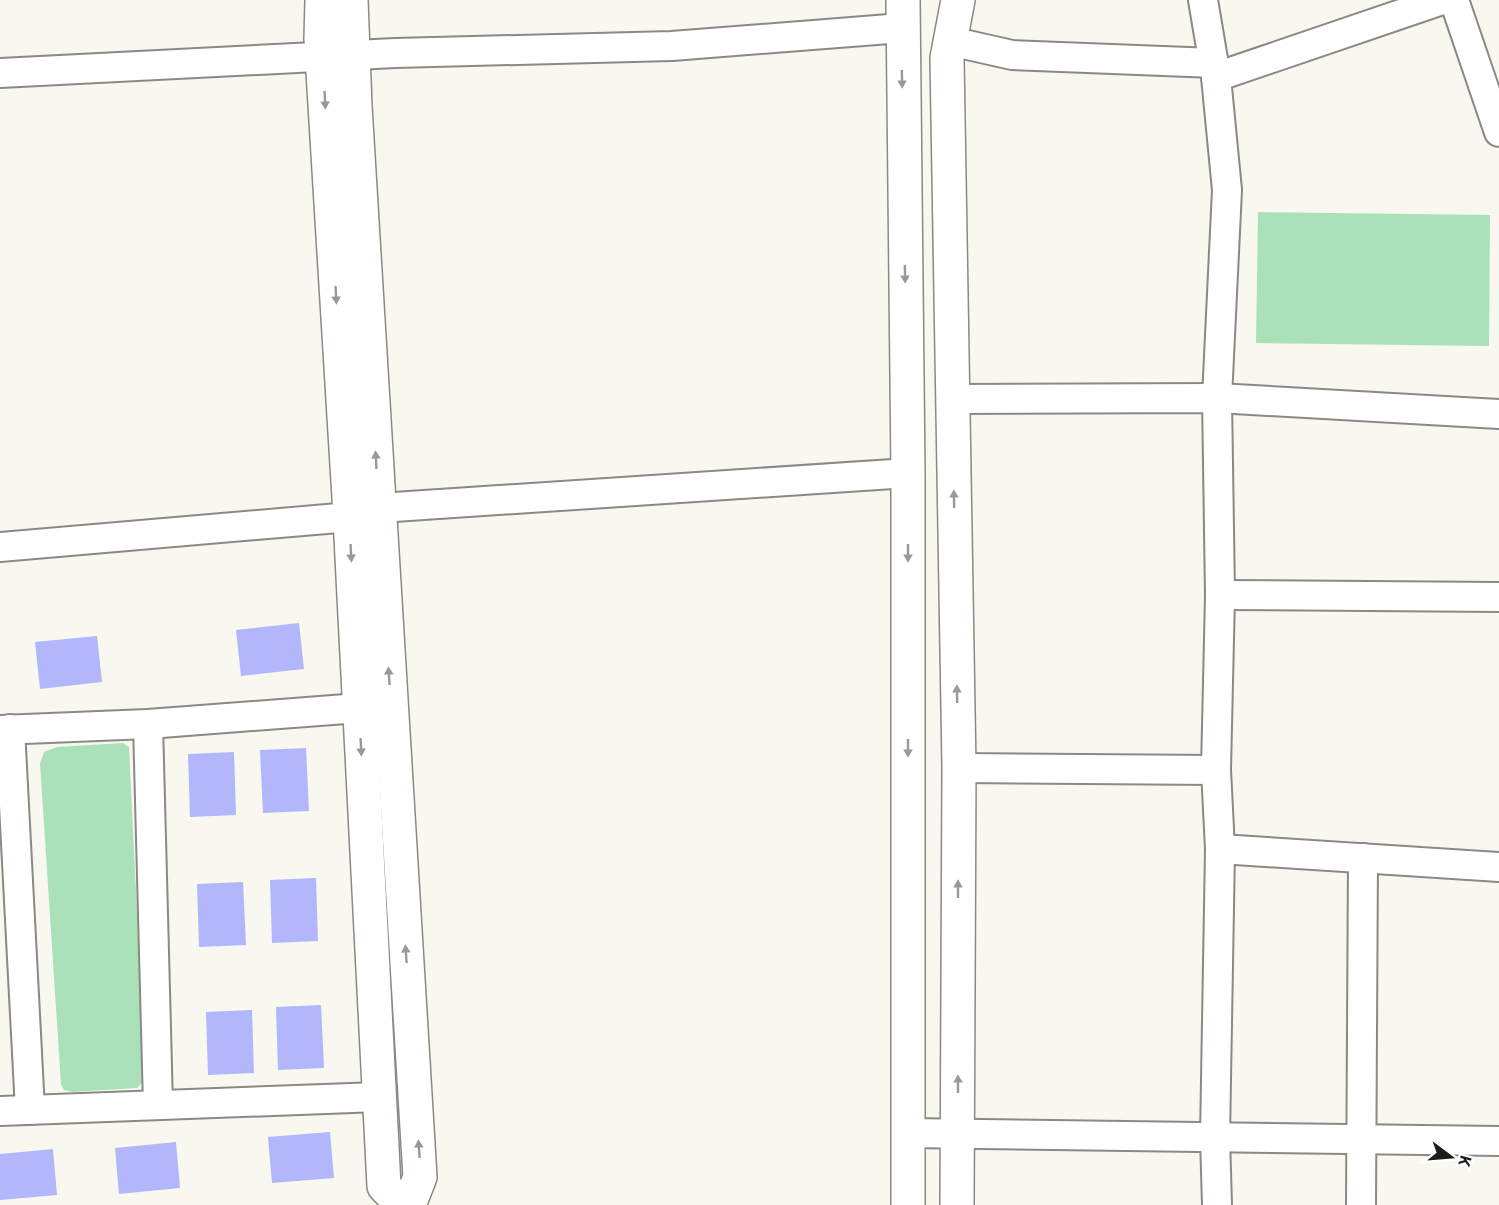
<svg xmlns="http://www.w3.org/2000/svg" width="1499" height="1205" viewBox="0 0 1499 1205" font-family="Roboto,sans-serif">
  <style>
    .green { fill: #aae1b8 }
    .building { fill: #b2b7fc }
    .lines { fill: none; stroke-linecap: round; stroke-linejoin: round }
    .minor-casing { stroke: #8a8983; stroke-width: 32 }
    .tertiary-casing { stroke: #8a8983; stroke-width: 36 }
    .minor { stroke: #fff; stroke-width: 28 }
    .tertiary { stroke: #fff; stroke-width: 33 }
    .oneway { fill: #999998 }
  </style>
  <rect width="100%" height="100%" fill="#f8f7f0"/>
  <g class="green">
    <polygon points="1258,212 1490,215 1489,346 1256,343"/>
    <polygon points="123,743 129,747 145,1079 137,1088 72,1092 64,1090 61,1084 40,763 44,752 57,747"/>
  </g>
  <g class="building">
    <polygon points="299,623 304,669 241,676 236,630"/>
    <polygon points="97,636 102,682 40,689 35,642"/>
    <polygon points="306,748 309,811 263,813 260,750"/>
    <polygon points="234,752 236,815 190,817 188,754"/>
    <polygon points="316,878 318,941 272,943 270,880"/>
    <polygon points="243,882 246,945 199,947 197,884"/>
    <polygon points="321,1005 324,1068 278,1070 276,1007"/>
    <polygon points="252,1010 254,1073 208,1075 206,1012"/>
    <polygon points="330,1132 334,1178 272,1183 268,1137"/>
    <polygon points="176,1142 180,1188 119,1194 115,1148"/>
    <polygon points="53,1149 57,1195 0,1200 0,1154"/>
  </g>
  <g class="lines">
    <defs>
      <g id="minor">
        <polyline points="1203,0 1216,77 1227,190 1217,398 1220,595 1216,770 1220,849 1215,1138 1217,1205"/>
        <polyline points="1454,0 1499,132"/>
        <polyline points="950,41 1012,55 1214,63"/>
        <polyline points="0,73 395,53 672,46 902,28"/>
        <polyline points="1216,77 1442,0"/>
        <polyline points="953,399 1217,398 1499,414"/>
        <polyline points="379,508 908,473"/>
        <polyline points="0,547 350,517"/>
        <polyline points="1220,595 1499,597"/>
        <polyline points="148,724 158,1105"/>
        <polyline points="10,729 30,1110"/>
        <polyline points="0,730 148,724 359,708"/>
        <polyline points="959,768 1216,770"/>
        <polyline points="1220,849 1499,867"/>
        <polyline points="0,1111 379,1097"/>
        <polyline points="908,1133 1499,1141"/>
        <polyline points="1361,1205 1363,858"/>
      </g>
      <g id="tertiary">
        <polyline points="322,0 321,39 349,498 384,1186 402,1205"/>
        <polyline points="351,0 355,106 420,1177 409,1205"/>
        <polyline points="903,0 908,473 908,1205"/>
        <polyline points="957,1205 959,768 947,58 958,0"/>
      </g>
    </defs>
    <use href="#minor" class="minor-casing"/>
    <use href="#tertiary" class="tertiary-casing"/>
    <use href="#minor" class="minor"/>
    <use href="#tertiary" class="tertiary"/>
  </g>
  <defs><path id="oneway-solid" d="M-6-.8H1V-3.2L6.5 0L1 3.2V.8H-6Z" transform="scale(1.5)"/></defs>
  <g class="oneway">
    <use href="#oneway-solid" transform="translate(902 79) rotate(89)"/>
    <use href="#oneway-solid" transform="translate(325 100) rotate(87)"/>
    <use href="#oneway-solid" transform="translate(905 274) rotate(89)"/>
    <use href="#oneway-solid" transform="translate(336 295) rotate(87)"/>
    <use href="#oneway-solid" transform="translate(376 460) rotate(-93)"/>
    <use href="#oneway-solid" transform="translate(954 499) rotate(-91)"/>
    <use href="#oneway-solid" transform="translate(351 553) rotate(87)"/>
    <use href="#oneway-solid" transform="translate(908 553) rotate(90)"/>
    <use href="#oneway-solid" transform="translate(389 676) rotate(-94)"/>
    <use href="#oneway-solid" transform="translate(957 694) rotate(-91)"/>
    <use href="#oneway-solid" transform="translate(361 747) rotate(87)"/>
    <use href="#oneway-solid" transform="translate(908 748) rotate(90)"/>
    <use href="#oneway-solid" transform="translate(958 889) rotate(-90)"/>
    <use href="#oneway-solid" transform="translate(406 954) rotate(-94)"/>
    <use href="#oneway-solid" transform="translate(958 1084) rotate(-90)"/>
    <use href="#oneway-solid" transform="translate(419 1149) rotate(-94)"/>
  </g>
  <g transform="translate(1451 1157) rotate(106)" stroke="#ffffff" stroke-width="4.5" paint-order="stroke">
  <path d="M0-4.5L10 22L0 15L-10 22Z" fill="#1d1d1a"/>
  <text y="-9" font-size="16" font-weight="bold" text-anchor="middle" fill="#1d1d1a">K</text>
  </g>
</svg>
